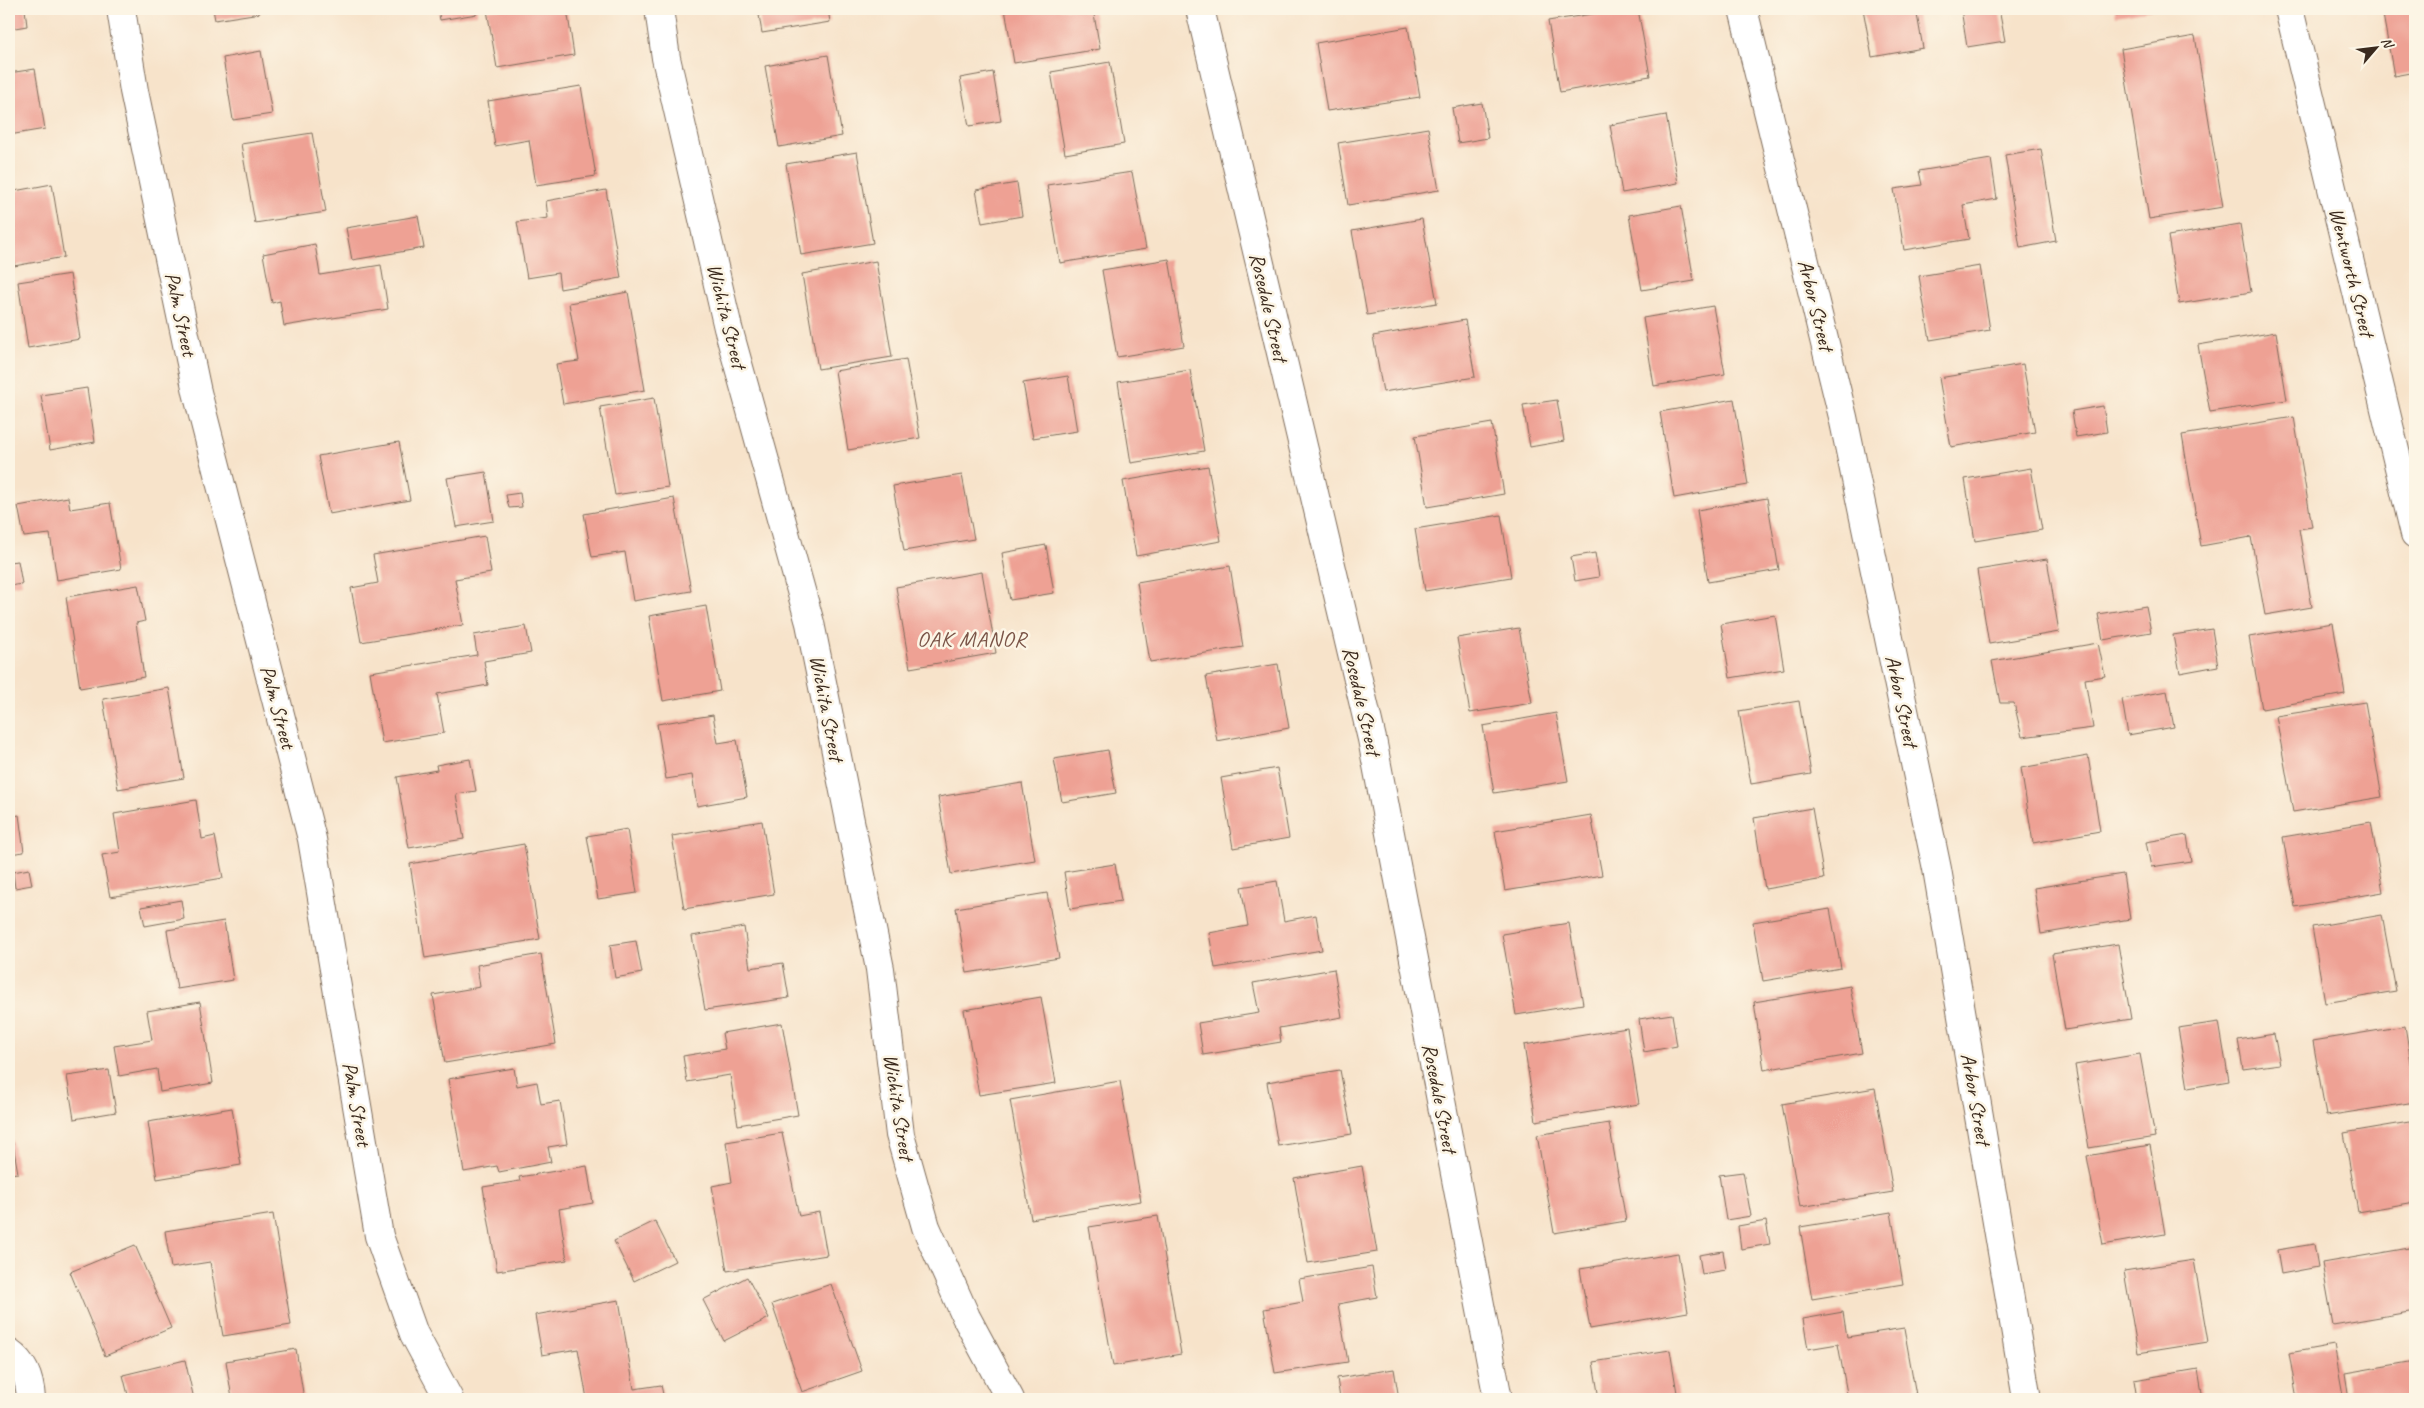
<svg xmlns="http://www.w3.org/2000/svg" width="2424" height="1408" viewBox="0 0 2424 1408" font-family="Caveat,sans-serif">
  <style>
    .building { fill: #eea194 }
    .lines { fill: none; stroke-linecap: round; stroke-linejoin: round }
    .minor-casing { stroke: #7d6b5a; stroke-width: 30 }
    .minor { stroke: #fff; stroke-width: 28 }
    .labels { text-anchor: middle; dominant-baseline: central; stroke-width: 5; stroke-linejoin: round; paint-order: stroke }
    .street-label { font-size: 21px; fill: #3b2a1e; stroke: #fcf5e5 }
    .neighbourhood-label { font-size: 22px; letter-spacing: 1px; fill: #7a5447; stroke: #fcf5e5 }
  </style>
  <rect width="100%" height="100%" fill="#fcf5e5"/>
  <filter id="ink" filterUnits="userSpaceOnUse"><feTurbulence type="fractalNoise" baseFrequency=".02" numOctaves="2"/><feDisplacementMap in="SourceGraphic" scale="10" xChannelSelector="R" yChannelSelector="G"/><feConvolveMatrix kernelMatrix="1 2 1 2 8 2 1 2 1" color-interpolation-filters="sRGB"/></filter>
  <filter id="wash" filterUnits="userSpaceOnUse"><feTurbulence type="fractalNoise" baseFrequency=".0096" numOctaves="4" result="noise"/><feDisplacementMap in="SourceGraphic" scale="20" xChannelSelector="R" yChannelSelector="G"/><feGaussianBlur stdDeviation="1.12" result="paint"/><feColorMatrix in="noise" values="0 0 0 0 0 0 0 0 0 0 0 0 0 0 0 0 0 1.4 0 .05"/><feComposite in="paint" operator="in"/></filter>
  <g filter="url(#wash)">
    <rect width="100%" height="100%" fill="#f7e3ca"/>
    <g id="blocks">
      <g class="building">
        <polygon points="9,9 25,9 27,26 9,29"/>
        <polygon points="213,9 259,9 260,13 215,20"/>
        <polygon points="438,9 477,9 477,14 440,20"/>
        <polygon points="495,9 567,9 574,55 497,68 487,10"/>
        <polygon points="758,9 828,9 830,22 762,33"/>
        <polygon points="1005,9 1093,9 1100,49 1014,63"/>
        <polygon points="1623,9 1638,9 1650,76 1560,92 1548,21"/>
        <polygon points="1863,9 1916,9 1923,48 1872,57"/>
        <polygon points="1961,9 1999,9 2005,41 1967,47"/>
        <polygon points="2115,9 2151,9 2151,10 2116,16"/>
        <polygon points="2382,9 2415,9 2415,72 2394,76"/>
        <polygon points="1408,27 1420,97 1327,111 1316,43"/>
        <polygon points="2195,36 2223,207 2149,219 2121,49"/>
        <polygon points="261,51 272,114 233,120 223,58"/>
        <polygon points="828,55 842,136 779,147 765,66"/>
        <polygon points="1110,62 1124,144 1065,154 1051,72"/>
        <polygon points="35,69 45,129 9,135 9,73"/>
        <polygon points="993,72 1001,121 969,126 960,78"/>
        <polygon points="581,86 596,176 536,185 529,140 495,146 488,101"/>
        <polygon points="1482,103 1488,138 1458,143 1452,108"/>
        <polygon points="1666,115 1678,183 1622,193 1610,125"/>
        <polygon points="1428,128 1439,190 1348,205 1338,143"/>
        <polygon points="312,133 326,212 255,223 241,144"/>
        <polygon points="2041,149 2056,241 2020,248 2005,155"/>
        <polygon points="857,152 873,243 801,255 786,164"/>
        <polygon points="1991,159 1997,199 1963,205 1969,239 1904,250 1894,189 1922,185 1919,171"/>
        <polygon points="1132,172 1146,249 1060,263 1047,185"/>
        <polygon points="1017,183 1022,216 982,223 976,190"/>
        <polygon points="52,184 64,257 14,266 14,262 9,263 9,192"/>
        <polygon points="606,190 621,278 560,289 558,273 527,278 517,222 548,218 546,201"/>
        <polygon points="1681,206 1694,281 1642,290 1629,215"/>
        <polygon points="418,216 424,248 352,260 346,228"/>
        <polygon points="1422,219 1437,303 1367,315 1352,231"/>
        <polygon points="2240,224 2251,292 2179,304 2168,236"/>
        <polygon points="315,244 320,275 381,265 388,309 284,326 280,301 272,303 263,254"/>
        <polygon points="1169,259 1184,346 1117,357 1102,270"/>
        <polygon points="876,261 892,357 818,369 802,274"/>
        <polygon points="1980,266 1990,330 1930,340 1919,276"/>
        <polygon points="70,274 80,339 28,348 18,282"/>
        <polygon points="628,292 645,390 563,404 556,364 579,361 569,303"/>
        <polygon points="1713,306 1725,374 1654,386 1643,318"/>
        <polygon points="1465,320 1475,377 1383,392 1373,336"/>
        <polygon points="2276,332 2287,400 2210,412 2198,345"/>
        <polygon points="906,359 920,438 848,450 835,371"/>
        <polygon points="2023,364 2035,432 1951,447 1939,378"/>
        <polygon points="1190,370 1204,451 1131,463 1118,382"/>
        <polygon points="1068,376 1077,431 1033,438 1023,383"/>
        <polygon points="87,388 95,442 50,450 41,395"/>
        <polygon points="654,398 668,487 615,495 600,407"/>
        <polygon points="1734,399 1748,485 1674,498 1660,412"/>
        <polygon points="1557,400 1564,441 1530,447 1523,405"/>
        <polygon points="2103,406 2107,432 2076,437 2072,411"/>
        <polygon points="2294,417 2312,527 2299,529 2312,607 2265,615 2251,537 2201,546 2182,435"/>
        <polygon points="1492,423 1504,494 1427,507 1415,436"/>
        <polygon points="399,442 410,500 329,514 318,456"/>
        <polygon points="1208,466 1221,541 1136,556 1123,481"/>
        <polygon points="2031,468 2042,530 1975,541 1965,479"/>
        <polygon points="486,472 494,521 456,527 447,478"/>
        <polygon points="962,475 974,539 904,551 893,486"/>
        <polygon points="520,493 522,507 509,508 506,495"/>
        <polygon points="68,497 70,509 110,503 121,569 57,580 50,534 24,537 18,506"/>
        <polygon points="674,498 691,591 633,601 625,552 592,557 584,514"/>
        <polygon points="1767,498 1779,570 1708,582 1697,510"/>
        <polygon points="1501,515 1511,577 1425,591 1415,529"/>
        <polygon points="485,536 491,573 455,579 463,625 361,642 351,588 378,583 373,555"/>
        <polygon points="1046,545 1054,593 1010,600 1002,553"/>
        <polygon points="1595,553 1599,577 1575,581 1571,557"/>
        <polygon points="2047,559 2059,632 1989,644 1977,570"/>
        <polygon points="18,561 22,584 9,586 9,562"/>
        <polygon points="1230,566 1243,647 1150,662 1137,582"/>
        <polygon points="982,572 996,653 910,668 896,587"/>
        <polygon points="138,585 145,621 136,623 144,677 80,688 66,597"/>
        <polygon points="706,606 720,691 663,701 649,616"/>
        <polygon points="2146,606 2151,632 2103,640 2098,614"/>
        <polygon points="1775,615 1784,669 1730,678 1721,624"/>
        <polygon points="2333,623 2345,694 2262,709 2249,637"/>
        <polygon points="526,626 531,653 484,661 488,685 437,694 444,733 382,743 370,672 477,655 474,635"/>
        <polygon points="1519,628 1532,703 1470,713 1457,638"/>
        <polygon points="2212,629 2218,666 2180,673 2173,635"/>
        <polygon points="2098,643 2105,676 2085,679 2093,728 2022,737 2014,703 2000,703 1992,661"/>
        <polygon points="1278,664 1289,728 1217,741 1206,676"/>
        <polygon points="169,688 184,778 118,789 103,699"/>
        <polygon points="2167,691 2174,727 2128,735 2122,699"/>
        <polygon points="1799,701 1811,774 1751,784 1739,711"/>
        <polygon points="2365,702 2382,797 2293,812 2276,716"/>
        <polygon points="1556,713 1568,781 1494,793 1483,726"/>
        <polygon points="713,715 718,743 737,740 747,797 697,806 692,775 666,779 657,724"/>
        <polygon points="1108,750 1116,793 1062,802 1054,759"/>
        <polygon points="2088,756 2100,831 2033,843 2021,768"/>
        <polygon points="470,759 476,791 456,794 464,839 409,848 397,777 437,770 436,765"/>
        <polygon points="1277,768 1289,838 1233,848 1221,778"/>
        <polygon points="1022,783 1035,860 951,874 938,797"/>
        <polygon points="196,800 202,839 215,836 223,878 110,897 102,855 120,852 114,814"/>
        <polygon points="1812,808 1824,879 1765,889 1754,818"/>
        <polygon points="19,815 24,852 9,854 9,817"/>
        <polygon points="1591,815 1602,875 1505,891 1495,831"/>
        <polygon points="762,821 774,894 684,909 672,836"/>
        <polygon points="2371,822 2383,892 2295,907 2283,837"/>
        <polygon points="627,829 637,893 598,899 587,836"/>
        <polygon points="2187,835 2191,861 2151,867 2146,842"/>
        <polygon points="524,844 540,939 425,958 410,864"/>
        <polygon points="1115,864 1121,901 1070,909 1064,872"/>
        <polygon points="29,869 32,885 15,888 13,872"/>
        <polygon points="2123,874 2130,919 2041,934 2034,888"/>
        <polygon points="1277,881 1284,921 1316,915 1322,950 1215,968 1209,933 1248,926 1241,887"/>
        <polygon points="1047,893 1059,958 967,973 956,908"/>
        <polygon points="181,900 184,919 145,926 141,907"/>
        <polygon points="1830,909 1841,968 1763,981 1753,922"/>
        <polygon points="2382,915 2396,991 2325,1003 2312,927"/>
        <polygon points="224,921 233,980 177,989 167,930"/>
        <polygon points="1569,923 1583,1004 1516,1015 1502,934"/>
        <polygon points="744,927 750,968 783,963 789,998 705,1010 692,936"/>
        <polygon points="636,941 642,973 615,978 610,945"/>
        <polygon points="2118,944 2131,1019 2065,1030 2052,954"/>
        <polygon points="541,954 556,1044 445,1063 433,995 480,987 477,965"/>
        <polygon points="1334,969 1342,1017 1279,1028 1281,1042 1203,1055 1198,1023 1259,1013 1253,983"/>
        <polygon points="1850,986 1862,1053 1764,1070 1754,1002"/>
        <polygon points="1041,997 1056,1083 979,1095 964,1010"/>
        <polygon points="200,1002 213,1083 160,1092 157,1069 119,1076 114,1046 152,1040 147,1011"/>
        <polygon points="1672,1014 1677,1046 1644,1052 1639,1019"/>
        <polygon points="2219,1022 2229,1081 2188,1088 2178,1028"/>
        <polygon points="782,1023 798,1115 738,1125 730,1075 687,1082 683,1056 725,1049 722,1033"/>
        <polygon points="2405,1026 2415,1086 2415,1102 2326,1116 2313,1041"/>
        <polygon points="1627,1028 1639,1104 1536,1121 1524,1045"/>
        <polygon points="2274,1034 2280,1064 2243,1069 2238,1040"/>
        <polygon points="2140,1054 2155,1137 2089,1148 2075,1065"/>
        <polygon points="514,1068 517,1086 537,1082 541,1104 560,1101 567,1144 548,1147 551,1162 499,1172 497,1166 464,1172 448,1079"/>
        <polygon points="109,1070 116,1112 74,1119 67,1076"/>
        <polygon points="1340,1070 1352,1134 1278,1146 1267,1082"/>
        <polygon points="1120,1081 1141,1201 1031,1219 1010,1100"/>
        <polygon points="1875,1088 1893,1192 1800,1207 1782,1104"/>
        <polygon points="232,1108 241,1165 157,1179 148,1122"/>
        <polygon points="2415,1121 2415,1202 2358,1212 2344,1133"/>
        <polygon points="1609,1123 1626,1221 1554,1233 1537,1135"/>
        <polygon points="782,1133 799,1216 819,1212 827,1255 727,1271 712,1186 732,1182 726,1142"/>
        <polygon points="12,1139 18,1173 9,1174 9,1140"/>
        <polygon points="2150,1145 2165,1234 2103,1245 2087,1156"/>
        <polygon points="587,1166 593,1203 559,1209 567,1260 497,1271 483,1187 520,1181 519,1177"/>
        <polygon points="1362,1166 1377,1252 1308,1263 1294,1178"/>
        <polygon points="1743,1172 1751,1216 1726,1220 1719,1175"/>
        <polygon points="1891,1212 1903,1284 1812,1299 1800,1227"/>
        <polygon points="273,1214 291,1325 223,1336 210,1262 171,1268 165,1231"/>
        <polygon points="1158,1216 1181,1354 1113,1366 1089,1227"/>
        <polygon points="655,1221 675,1261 634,1281 614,1241"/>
        <polygon points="1766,1221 1770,1244 1741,1249 1738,1226"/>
        <polygon points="2314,1244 2318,1267 2281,1274 2277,1250"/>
        <polygon points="135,1245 171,1328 105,1356 70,1272"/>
        <polygon points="2415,1247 2415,1311 2333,1325 2322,1263"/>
        <polygon points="1723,1251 1726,1270 1702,1274 1699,1255"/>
        <polygon points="1678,1253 1688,1312 1590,1329 1580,1269"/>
        <polygon points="2194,1260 2208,1342 2138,1353 2124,1271"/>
        <polygon points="1372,1267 1377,1297 1338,1304 1348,1362 1275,1373 1264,1309 1303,1302 1299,1279"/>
        <polygon points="747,1277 769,1318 724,1341 703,1300"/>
        <polygon points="831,1284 862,1371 802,1392 772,1304"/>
        <polygon points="619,1300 634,1389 661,1385 664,1399 587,1399 578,1349 542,1355 535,1315"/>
        <polygon points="1843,1312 1847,1337 1904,1328 1916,1395 1891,1399 1848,1399 1838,1344 1808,1349 1803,1319"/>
        <polygon points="2334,1345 2343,1395 2318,1399 2297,1399 2289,1353"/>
        <polygon points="296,1349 304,1399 232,1399 226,1361"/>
        <polygon points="1670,1350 1678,1399 1599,1399 1593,1362"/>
        <polygon points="185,1360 194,1399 129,1399 123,1375"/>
        <polygon points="2415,1361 2415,1399 2349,1399 2345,1373"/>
        <polygon points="1394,1369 1399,1399 1340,1399 1337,1378"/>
        <polygon points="2198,1369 2203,1399 2137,1399 2134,1380"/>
      </g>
    </g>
  </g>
  <g filter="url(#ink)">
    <use href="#blocks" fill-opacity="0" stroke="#7d6b5a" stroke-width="1"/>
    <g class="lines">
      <defs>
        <g id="minor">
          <polyline points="121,9 134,91 197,392 312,839 379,1236 414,1334 449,1399"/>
          <polyline points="659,9 666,58 728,328 810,623 880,969 900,1135 926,1227 966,1317 1010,1399"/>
          <polyline points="1200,9 1372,739 1498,1399"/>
          <polyline points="1743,9 1843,417 1937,869 2027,1399"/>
          <polyline points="2289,9 2415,534"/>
          <path d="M9 1353C25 1364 30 1380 31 1399"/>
        </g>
      </defs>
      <use href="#minor" class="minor-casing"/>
      <use href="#minor" class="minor"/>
    </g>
  </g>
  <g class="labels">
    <g class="street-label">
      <text transform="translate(2352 272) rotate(76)">Wentworth Street</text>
      <text transform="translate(1816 305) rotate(76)">Arbor Street</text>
      <text transform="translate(1269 307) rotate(77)">Rosedale Street</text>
      <text transform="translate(181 314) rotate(78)">Palm Street</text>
      <text transform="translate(727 316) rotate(76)">Wichita Street</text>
      <text transform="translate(1362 701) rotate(77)">Rosedale Street</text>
      <text transform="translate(1902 701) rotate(78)">Arbor Street</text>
      <text transform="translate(278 707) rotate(75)">Palm Street</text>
      <text transform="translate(827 708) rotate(79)">Wichita Street</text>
      <text transform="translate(1440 1098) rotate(79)">Rosedale Street</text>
      <text transform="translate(1976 1099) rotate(80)">Arbor Street</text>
      <text transform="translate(357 1104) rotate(80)">Palm Street</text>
      <text transform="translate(899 1107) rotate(81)">Wichita Street</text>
    </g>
    <g class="neighbourhood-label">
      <text x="972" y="639">OAK MANOR</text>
    </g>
  </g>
  <rect width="2424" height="1408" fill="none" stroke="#fcf5e5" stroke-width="30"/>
  <g transform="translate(2376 48) rotate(62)" stroke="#fcf5e5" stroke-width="4" paint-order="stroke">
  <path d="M0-4L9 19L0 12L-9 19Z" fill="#3b2a1e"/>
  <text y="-8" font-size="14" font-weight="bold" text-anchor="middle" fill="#3b2a1e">N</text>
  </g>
</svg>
